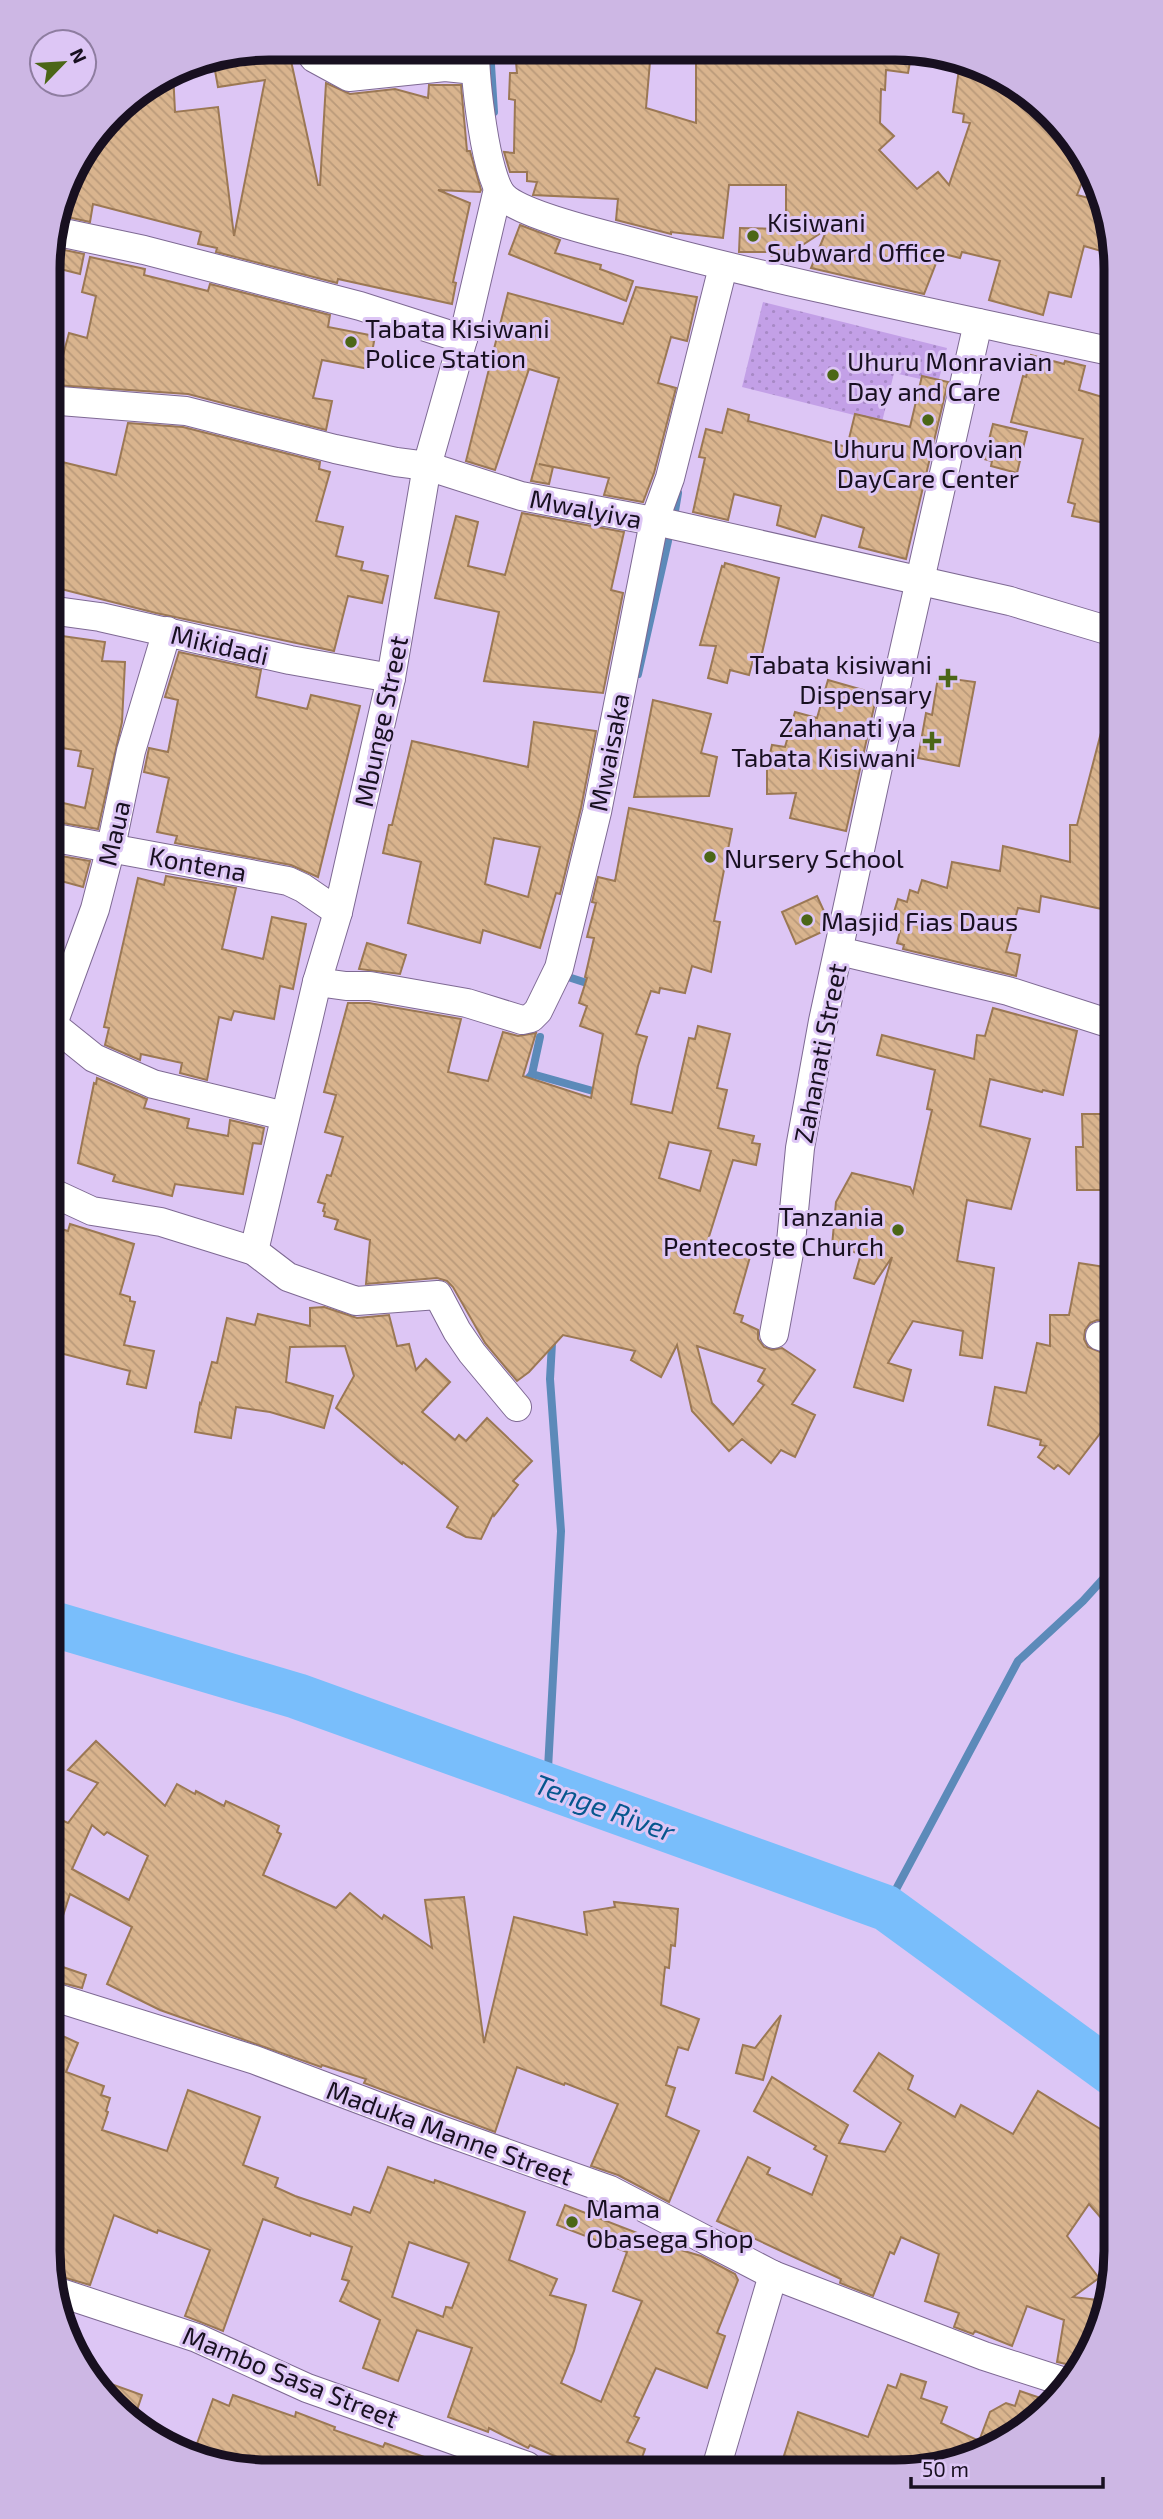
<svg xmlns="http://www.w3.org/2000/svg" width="1163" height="2519" viewBox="0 0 1163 2519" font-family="'Exo 2',sans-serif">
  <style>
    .park { fill: url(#park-dots) }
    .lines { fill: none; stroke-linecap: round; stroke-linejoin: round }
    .stream { stroke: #5c8ab9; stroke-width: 8 }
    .river { stroke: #79befb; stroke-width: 46 }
    .building { fill: url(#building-back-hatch); stroke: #9b7854; stroke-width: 2; fill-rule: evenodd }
    .street-casing { stroke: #7e6993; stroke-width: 30 }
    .street { stroke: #fff; stroke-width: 28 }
    .poi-dot { fill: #4b6617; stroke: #ddc6f5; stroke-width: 2.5 }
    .labels { text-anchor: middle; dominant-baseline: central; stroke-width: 6; stroke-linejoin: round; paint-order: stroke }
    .poi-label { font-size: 26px; fill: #181020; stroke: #ddc6f5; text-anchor: start }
    .street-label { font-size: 26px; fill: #181020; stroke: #ddc6f5 }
    .water-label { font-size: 28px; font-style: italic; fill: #06578e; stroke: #ddc6f5 }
    .rim { fill: none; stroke: #181020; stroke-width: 9 }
  </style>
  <defs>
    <pattern id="park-dots" width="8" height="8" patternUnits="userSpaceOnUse" patternTransform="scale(1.75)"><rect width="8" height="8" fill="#c3a0e7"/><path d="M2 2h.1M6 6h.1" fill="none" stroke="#a789c6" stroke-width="1.8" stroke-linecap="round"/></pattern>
    <pattern id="building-back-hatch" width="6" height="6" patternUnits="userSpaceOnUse" patternTransform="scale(1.75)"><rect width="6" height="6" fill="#d9b48e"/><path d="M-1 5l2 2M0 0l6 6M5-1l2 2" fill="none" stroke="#ba9a7a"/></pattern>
  </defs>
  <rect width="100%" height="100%" fill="#ddc6f5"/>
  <polygon class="park" points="763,302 947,348 938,383 894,373 882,422 742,387"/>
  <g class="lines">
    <g class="stream">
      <polyline points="490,49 494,112"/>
      <polyline points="674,517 678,493"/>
      <polyline points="638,674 668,541"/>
      <polyline points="562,975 596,986"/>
      <polyline points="532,1074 593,1091"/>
      <polyline points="522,1086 532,1074 540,1037"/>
      <polyline points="547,1787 561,1531 550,1379 552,1343 547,1339"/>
      <polyline points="886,1908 1018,1661 1083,1601 1113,1568"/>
    </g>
    <polyline class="river" points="53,1624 297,1696 886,1908 1115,2075"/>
  </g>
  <g class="building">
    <polygon points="268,47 288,47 318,185 320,185 326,83 350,94 395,89 428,98 429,85 461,85 467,151 470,151 481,190 480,192 438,190 470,203 453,282 456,283 452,304 338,279 337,283 216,252 217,248 198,244 201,232 93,204 90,222 58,215 71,169 122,102 173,71 175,112 218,107 234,236 265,80 218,87 214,65 227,63 226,56"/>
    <polygon points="330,48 367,48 366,58 352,60"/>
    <polygon points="577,50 651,50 646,108 696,123 696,50 912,51 908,73 886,70 885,90 881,89 880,123 894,136 879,150 917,189 938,172 949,185 970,123 963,122 964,114 953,112 960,62 1041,102 1086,157 1089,164 1077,195 1105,202 1108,211 1108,253 1084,246 1071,297 1049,292 1043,315 989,300 1000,261 962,252 960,258 940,253 924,294 811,268 827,229 778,261 775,261 769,252 739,252 740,228 786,229 786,185 729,185 723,238 671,232 671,234 616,220 618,199 533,195 537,182 527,181 527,172 510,172 504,152 514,153 515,100 509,99 510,73 517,73 516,62 534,62 534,58 577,61"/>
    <polygon points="520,225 560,240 555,253 601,265 600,269 633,281 626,301 509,254"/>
    <polygon points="50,247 84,254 80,274 48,266"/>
    <polygon points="90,257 145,269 144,275 208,291 210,284 330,315 328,327 375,336 369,369 322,360 313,398 332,401 326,430 188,394 55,385 69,333 87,338 96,296 82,292"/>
    <polygon points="636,287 697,297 687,341 671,337 658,383 676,388 654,473 643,502 604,495 609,478 539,464 553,467 549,484 531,481 559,378 529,369 495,470 466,461 508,293 623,324"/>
    <polygon points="1031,355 1064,364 1065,361 1085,366 1079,390 1109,399 1109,524 1072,516 1075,504 1068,502 1083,439 1011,422 1023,376 1026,377"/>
    <polygon points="922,376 948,382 906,559 859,547 864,528 822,515 815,537 777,525 781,506 734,494 728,520 693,512 705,458 699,457 706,429 722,433 728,409 749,415 748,421 847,447 855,414 910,427"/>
    <polygon points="128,423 183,427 320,462 319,469 330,472 316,521 343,527 336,556 363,562 361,570 388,576 382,603 348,596 334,651 156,613 49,586 49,519 62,462 116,475"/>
    <polygon points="993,424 1027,432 1017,473 991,466 992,461 984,459"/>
    <polygon points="522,513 624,532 611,590 623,593 603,693 484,681 499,612 435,598 456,516 478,522 468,566 505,575"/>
    <polygon points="725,563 779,578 760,662 753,660 749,675 730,670 727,683 708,678 716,646 700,645 722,566 724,567"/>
    <polygon points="55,635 105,642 102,661 125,662 122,722 98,829 50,821 50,800 85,808 93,769 78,766 81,751 49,746 49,677"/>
    <polygon points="179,652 261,670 256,697 307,709 311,695 360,706 318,877 291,865 175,843 177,836 157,832 169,778 144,772 149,748 168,752 178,700 165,697"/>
    <polygon points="938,677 975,682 959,766 918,758 926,713 932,715"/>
    <polygon points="828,680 877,694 846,831 790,818 796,793 767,794 767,767 772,745 785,747 795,712 817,718"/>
    <polygon points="653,700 711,714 701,753 717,757 709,796 634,797"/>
    <path d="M534 722 596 731 581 808 560 894 556 893 540 948 483 930 480 943 408 923 421 862 383 853 389 825H392L412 741 528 767ZM494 838 540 847 528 897 485 884Z"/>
    <polygon points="1103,725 1110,726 1111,911 1041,896 1039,912 1018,908 1006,952 1020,955 1016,976 903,949 904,945 897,943 900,931 889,928 898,899 907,902 910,890 918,893 922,880 947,888 952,862 1000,871 1003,846 1070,862 1070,825 1077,825"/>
    <path d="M629 808 732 829 714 921 720 922 711 972 692 966 685 993 660 988 659 993 651 991 636 1034 647 1037 638 1066 631 1104 672 1113 689 1038 695 1039 698 1026 730 1034 717 1088 727 1090 718 1128 754 1136 752 1143 760 1144 756 1165 733 1160 707 1243 750 1257 734 1313 743 1316 741 1322 758 1330V1339L764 1347 772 1350 782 1348 815 1370 792 1404 815 1415 795 1457 781 1450 771 1463 742 1439 729 1451 692 1411 677 1345 661 1377 631 1360 635 1351 563 1335 529 1372 517 1381 485 1343 453 1287 447 1281 437 1278 366 1284 370 1240 335 1229 338 1220 324 1216 325 1212 323 1211 325 1204 318 1202 327 1175 331 1176 343 1137 325 1132 336 1095 324 1092 348 1003H369L461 1019 448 1072 488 1081 503 1032 518 1036 536 1033 523 1076 591 1098 603 1034 580 1026 587 1006 579 1003 587 978 585 977 594 938 587 937 596 903 592 902 598 877 615 881ZM669 1142 711 1151 700 1191 659 1178ZM697 1346 765 1369 758 1381 764 1385 733 1425 712 1403Z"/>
    <polygon points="50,854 90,861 83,887 50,878"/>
    <polygon points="166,876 236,888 222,949 263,959 272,917 306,924 293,989 280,986 274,1019 234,1011 231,1020 219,1017 207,1080 180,1073 182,1063 141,1054 140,1060 105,1045 109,1028 104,1027 138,878 164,885"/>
    <polygon points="817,896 828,920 826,930 796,944 782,912"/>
    <polygon points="367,943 406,955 400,974 359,969"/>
    <polygon points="993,1008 1077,1031 1063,1095 1043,1090 1042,1092 990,1079 980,1126 1030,1139 1011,1209 967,1200 957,1261 994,1268 982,1358 960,1355 963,1331 913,1321 888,1363 911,1370 903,1401 854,1387 892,1257 874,1284 854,1278 861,1254 832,1246 836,1202 852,1173 910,1187 913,1193 932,1110 927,1109 935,1070 877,1055 882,1035 974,1059 977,1035 985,1036"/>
    <polygon points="97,1078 147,1099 144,1108 189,1119 187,1128 228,1136 230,1120 264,1128 261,1144 253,1143 243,1194 175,1184 172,1196 113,1181 115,1175 78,1163 94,1083 96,1084"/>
    <polygon points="1082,1114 1111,1114 1111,1148 1108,1148 1109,1190 1077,1190 1076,1147 1083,1147"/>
    <polygon points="70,1224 134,1244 120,1294 130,1297 130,1301 135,1302 124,1345 154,1351 146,1388 127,1384 130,1371 52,1351 51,1252 58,1228 68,1231"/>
    <polygon points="1079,1263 1112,1268 1112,1322 1097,1320 1090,1323 1085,1330 1084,1339 1088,1347 1110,1356 1107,1385 1112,1386 1112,1411 1105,1427 1069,1474 1058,1465 1054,1469 1038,1457 1046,1446 1040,1445 1041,1440 988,1425 995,1387 1026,1393 1037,1343 1050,1346 1050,1315 1069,1315"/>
    <polygon points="324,1307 357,1318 389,1315 397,1346 409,1344 416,1370 426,1359 450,1382 422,1412 455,1440 459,1435 466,1441 487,1418 532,1461 513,1481 518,1485 494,1516 493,1514 481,1539 466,1537 447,1527 458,1507 403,1462 402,1464 336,1408 354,1376 345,1346 290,1347 286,1382 333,1396 324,1428 270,1412 236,1407 231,1438 195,1432 200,1403 201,1404 212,1362 217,1363 227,1318 255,1325 258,1314 310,1326 310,1308"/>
    <path d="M96 1741 165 1806 177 1784 195 1794 196 1791 224 1806 226 1801 279 1826 277 1832 281 1834 263 1875 336 1908 350 1893 382 1919 384 1915 432 1948 425 1900 464 1897 484 2043 514 1917 587 1935 584 1912 615 1907 614 1902 678 1909 675 1946 671 1945 669 1968 665 1967 661 2005 699 2019 688 2050 678 2047 666 2085 675 2088 666 2116 699 2131 669 2202 618 2175 591 2166 618 2104 565 2083 564 2085 517 2067 495 2132 364 2083 366 2079 322 2065 321 2067 160 2010 107 1984 132 1927 70 1894 58 1931H54L53 1816 68 1823 98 1783 68 1770ZM92 1825 104 1835 107 1832 148 1856 129 1900 72 1869Z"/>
    <polygon points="54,1964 86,1975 82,1988 54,1981"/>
    <polygon points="781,2015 763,2080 736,2073 743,2045 755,2048"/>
    <path d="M54 2032 78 2043 66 2072 104 2086 101 2095 110 2098 106 2111 108 2112 102 2130 167 2151 188 2090 260 2117 243 2165 278 2178 275 2187 295 2196 351 2215 354 2207 370 2213 388 2167 434 2183 435 2180 525 2212 509 2260 557 2279 550 2295 586 2305 574 2351 561 2383 601 2402 642 2301 613 2291 627 2252 557 2225 565 2205 658 2241 657 2243 701 2256 735 2274 738 2280 717 2333 725 2336 707 2388 656 2368 634 2416 639 2418 627 2442 645 2449 639 2466H577L530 2445 528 2448 489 2428 488 2432 448 2417 472 2348 417 2330 398 2381 363 2368 380 2320 340 2301 349 2281 342 2279 352 2247 311 2233 310 2236 263 2219 223 2331 185 2316 210 2250 158 2230 157 2233 114 2215 90 2285 55 2275ZM409 2242 469 2263 452 2308 446 2307 443 2317 392 2297Z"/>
    <polygon points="879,2053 913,2076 908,2089 955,2117 961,2105 1013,2134 1038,2091 1115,2138 1115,2234 1089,2204 1067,2236 1099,2278 1073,2297 1107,2301 1099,2335 1080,2367 1057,2362 1064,2320 1027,2306 1012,2346 975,2331 973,2334 954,2327 959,2313 925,2301 939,2254 901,2237 894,2254 890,2252 873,2296 840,2283 841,2279 717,2221 748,2157 770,2168 767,2174 812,2195 827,2156 814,2149 816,2146 754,2111 772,2077 848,2125 839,2143 885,2152 901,2123 854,2091"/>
    <polygon points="901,2374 926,2382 921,2398 947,2407 941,2423 979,2441 990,2412 1006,2403 1015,2406 1020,2391 1052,2402 1018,2434 952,2464 781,2465 798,2412 868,2437 888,2385 896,2388"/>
    <polygon points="86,2375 142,2395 133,2422 122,2417"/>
    <polygon points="233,2395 295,2417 296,2412 335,2427 334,2430 383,2447 385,2443 444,2464 444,2467 226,2468 194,2452 213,2399 229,2406"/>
  </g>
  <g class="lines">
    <defs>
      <g id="street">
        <polyline points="306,47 314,58 349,77 445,67 475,70"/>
        <path d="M475 49C475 77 485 179 504 197 523 215 601 234 629 241 787 284 948 316 1109 351"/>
        <polyline points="54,231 144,250 360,306 463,339"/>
        <polyline points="60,401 186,411 335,449 396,462 427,466 521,496 669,524 1010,601 1110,631"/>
        <polyline points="49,610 100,617 290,660 391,678"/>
        <polyline points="50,837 288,881 303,888 338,912"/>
        <polyline points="839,951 1008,991 1111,1024"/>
        <polyline points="317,982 346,986 370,986 467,1003 522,1020 531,1018 538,1011 559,968 597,812 654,522 670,478 723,267"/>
        <polyline points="53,1025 94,1058 153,1084 285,1116"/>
        <polyline points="50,1032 95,909 111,847 131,751 167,631"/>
        <polyline points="51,1192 92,1211 161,1222 254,1251 288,1277 356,1301 438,1295 457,1331 472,1353 517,1407"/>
        <polyline points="254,1251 317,982 338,912 391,678 427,466 463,339 498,189"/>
        <polyline points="774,1334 791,1242 800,1148 823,1021 881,753 978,323"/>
        <polyline points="1100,1336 1112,1340"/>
        <polyline points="54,1997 255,2060 438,2129 610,2190 773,2275 984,2356 1071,2384"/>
        <polyline points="55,2291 197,2338 307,2388 527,2466"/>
        <polyline points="717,2465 773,2275"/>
      </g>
    </defs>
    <use href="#street" class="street-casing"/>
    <use href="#street" class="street"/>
  </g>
  <g class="poi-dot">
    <circle cx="753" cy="236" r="7"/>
    <circle cx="351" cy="342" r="7"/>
    <circle cx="833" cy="375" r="7"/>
    <circle cx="928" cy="420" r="7"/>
    <path d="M944.5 667.5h7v7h7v7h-7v7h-7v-7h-7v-7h7z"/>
    <path d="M928.5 730.5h7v7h7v7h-7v7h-7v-7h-7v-7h7z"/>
    <circle cx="710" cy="857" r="7"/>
    <circle cx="807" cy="920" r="7"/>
    <circle cx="898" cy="1230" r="7"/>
    <circle cx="572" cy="2222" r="7"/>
  </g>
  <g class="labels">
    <g class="poi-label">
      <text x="767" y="221">Kisiwani<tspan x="767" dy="30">Subward Office</tspan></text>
      <text x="365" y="327">Tabata Kisiwani<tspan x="365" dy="30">Police Station</tspan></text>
      <text x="847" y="360">Uhuru Monravian<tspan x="847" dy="30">Day and Care</tspan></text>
      <text x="928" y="447" text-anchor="middle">Uhuru Morovian<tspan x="928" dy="30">DayCare Center</tspan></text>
      <text x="932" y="663" text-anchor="end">Tabata kisiwani<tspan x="932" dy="30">Dispensary</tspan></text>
      <text x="916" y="726" text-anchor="end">Zahanati ya<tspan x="916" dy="30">Tabata Kisiwani</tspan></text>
      <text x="724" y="857">Nursery School</text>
      <text x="821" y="920">Masjid Fias Daus</text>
      <text x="884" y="1215" text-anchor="end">Tanzania<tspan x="884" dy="30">Pentecoste Church</tspan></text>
      <text x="586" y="2207">Mama<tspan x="586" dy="30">Obasega Shop</tspan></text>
    </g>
    <g class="street-label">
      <text transform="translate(586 508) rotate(11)">Mwalyiva</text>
      <text transform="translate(220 644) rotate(13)">Mikidadi</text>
      <text transform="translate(380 721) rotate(-78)">Mbunge Street</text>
      <text transform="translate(608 752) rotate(-79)">Mwaisaka</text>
      <text transform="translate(113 833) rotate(-77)">Maua</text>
      <text transform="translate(198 863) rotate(10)">Kontena</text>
      <text transform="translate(819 1053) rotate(-79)">Zahanati Street</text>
      <text transform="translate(450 2132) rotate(20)">Maduka Manne Street</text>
      <text transform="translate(291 2376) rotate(22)">Mambo Sasa Street</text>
    </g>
    <g class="water-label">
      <text transform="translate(605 1807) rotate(20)">Tenge River</text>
    </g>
  </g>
  <path d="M0 0H1163V2519H0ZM269 60H895A209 209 0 0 1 1104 269V2251A209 209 0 0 1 895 2460H269A209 209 0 0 1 60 2251V269A209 209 0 0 1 269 60Z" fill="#cdb7e4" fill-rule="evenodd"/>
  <path class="rim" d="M269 60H895A209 209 0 0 1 1104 269V2251A209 209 0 0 1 895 2460H269A209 209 0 0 1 60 2251V269A209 209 0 0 1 269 60Z"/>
  <g transform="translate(63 63) rotate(65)"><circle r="33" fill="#ddc6f5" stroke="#8e7da0" stroke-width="2"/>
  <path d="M0-5L12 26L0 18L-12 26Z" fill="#4b6617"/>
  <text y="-10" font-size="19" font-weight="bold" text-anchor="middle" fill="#181020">N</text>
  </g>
  <path d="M911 2477v10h192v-10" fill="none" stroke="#181020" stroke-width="3.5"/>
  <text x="922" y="2477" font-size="21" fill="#181020" stroke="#ddc6f5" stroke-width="5" paint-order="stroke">50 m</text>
</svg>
